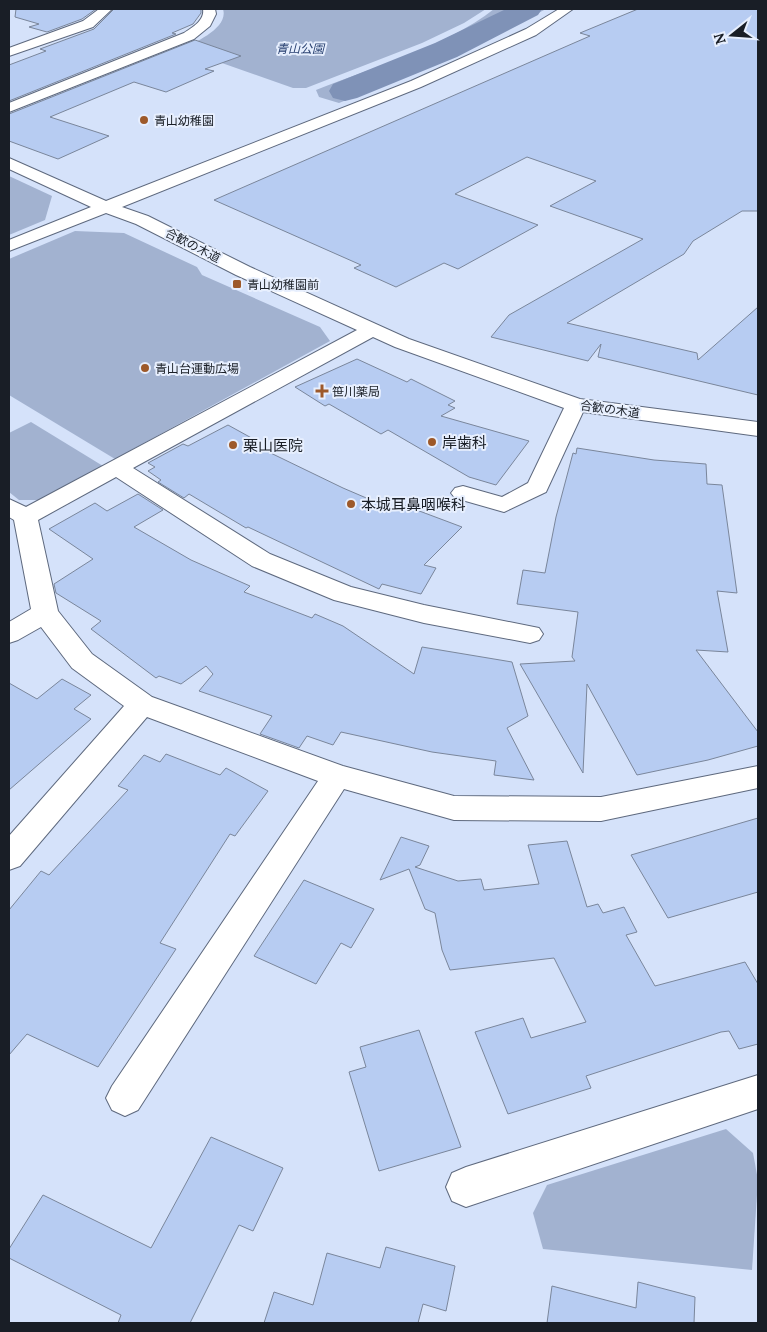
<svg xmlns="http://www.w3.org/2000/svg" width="767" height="1332" viewBox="0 0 767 1332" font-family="Lora,'Noto Sans JP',serif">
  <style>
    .green { fill: #a2b2d0 }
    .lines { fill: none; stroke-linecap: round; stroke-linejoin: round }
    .river { fill: #7f92b7; fill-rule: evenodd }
    .building { fill: #b7ccf2; stroke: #7a869b }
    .minor-casing { stroke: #5e697e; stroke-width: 2 }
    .minor { fill: #fff; fill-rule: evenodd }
    .poi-dot { fill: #9d592a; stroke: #e7effe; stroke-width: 2 }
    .labels { text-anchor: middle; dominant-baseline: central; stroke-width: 4; stroke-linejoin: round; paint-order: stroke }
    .far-park-label { font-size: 12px; font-style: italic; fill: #284070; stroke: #e7effe }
    .far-poi-label { font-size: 12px; fill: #191e26; stroke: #e7effe; text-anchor: start }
    .far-street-label { font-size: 12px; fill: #191e26; stroke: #e7effe }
    .poi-label { font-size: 15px; fill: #191e26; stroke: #e7effe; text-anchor: start }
  </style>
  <rect width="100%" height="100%" fill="#d5e2fa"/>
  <g class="green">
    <path d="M223 9H486L464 23 422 43 306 88H293L182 49C195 42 229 28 223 9Z"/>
    <path d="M494 9H546L459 55 339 103 319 97 316 90C373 67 446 47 494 9Z"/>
    <polygon points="9,176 52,196 45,220 9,235"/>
    <polygon points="75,231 124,233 197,267 202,275 320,327 330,341 115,459 9,395 9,259"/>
    <polygon points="31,422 103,466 38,500 19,500 9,492 9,433"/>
    <polygon points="726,1129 753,1153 758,1180 752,1270 543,1249 533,1213 547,1185"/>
  </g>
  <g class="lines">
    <polygon class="river" points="506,9 542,9 538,15 457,57 357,98 345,101 333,98 329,91 333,84 435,43"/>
  </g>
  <g class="building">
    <polygon points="16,9 96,9 82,19 47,32 29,27 39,24 15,17"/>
    <polygon points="114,9 201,9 201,13 193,24 172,33 176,34 9,101 9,65 46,51 40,49 94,29"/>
    <polygon points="638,9 758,9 758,211 742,211 693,241 684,254 567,323 697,353 698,360 758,307 758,395 598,357 601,344 588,361 491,337 509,315 643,239 550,206 596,181 527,157 455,194 538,225 458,269 444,263 396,287 354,268 361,265 214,200 590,36 580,33"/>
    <polygon points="195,40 241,56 205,69 214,71 166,92 134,82 50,117 109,136 58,159 9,141 9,114"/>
    <polygon points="357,359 407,382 411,379 455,401 448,405 455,408 441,416 529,441 496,485 469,477 388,430 381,434 329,404 325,406 295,387"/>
    <polygon points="228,425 257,441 252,444 343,488 392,509 398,503 462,527 424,565 436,568 421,594 382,584 379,589 248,527 246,528 189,494 184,498 158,482 161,480 148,471 155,467 148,463 183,444 188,446"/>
    <polygon points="577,448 654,460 706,464 707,484 722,485 737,593 717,591 728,652 696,650 758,732 758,746 708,760 637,775 587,684 583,773 520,664 575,661 572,657 578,612 517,604 523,570 545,573 556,517 573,453 576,454"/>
    <polygon points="138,494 163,510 134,527 191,560 250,586 244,592 312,618 315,614 343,626 414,674 422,647 512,662 528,716 507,728 534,780 494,775 496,761 432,752 341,732 333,745 307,736 299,748 260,734 272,716 199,691 213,674 206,666 181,684 159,676 156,678 91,629 101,621 56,593 54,584 93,559 49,529 95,503 107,511"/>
    <polygon points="62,679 91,695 74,709 91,719 9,790 9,683 37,699"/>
    <polygon points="166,754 220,775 226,768 268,791 235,836 230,834 160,943 176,949 98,1067 27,1034 9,1055 9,910 41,871 49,875 128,790 118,786 144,755 160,762"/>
    <polygon points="758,818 758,892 668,918 631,855"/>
    <polygon points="401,837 429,846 420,865 415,867 458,881 481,879 484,890 539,884 528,845 567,841 587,907 598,904 603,913 624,907 637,932 626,935 655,986 745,962 758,984 758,1044 739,1049 729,1031 721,1032 586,1076 591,1088 508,1114 475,1032 523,1018 531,1038 586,1022 554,958 450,970 442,950 435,913 425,909 409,869 380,880"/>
    <polygon points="304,880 374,909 351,948 341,943 316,984 254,956"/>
    <polygon points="419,1030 461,1147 379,1171 349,1072 366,1067 360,1047"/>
    <polygon points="211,1137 283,1168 253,1231 239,1225 190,1323 118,1323 121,1315 9,1258 9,1249 43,1195 151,1248"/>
    <polygon points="386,1247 455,1266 446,1311 423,1304 418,1323 264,1323 274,1292 313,1305 327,1253 380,1268"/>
    <polygon points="638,1282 695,1297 694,1323 547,1323 552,1286 636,1308"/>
  </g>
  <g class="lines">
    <defs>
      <g id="minor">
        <polygon points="99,9 112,9 93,27 9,56 9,48 83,21"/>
        <path d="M203 9H215L216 14 210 26 194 39 9 112V103L184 33C193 27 205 20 203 9Z"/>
        <polygon points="559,9 573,9 536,35 421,87 122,207 148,216 250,267 409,339 580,399 758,422 758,436 583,412 546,492 504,512 455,498 451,493 455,488 463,486 502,497 528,483 564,408 395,347 373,337 133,468 270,554 351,587 424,605 539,628 543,634 539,640 530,643 424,623 334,600 252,566 116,477 38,520 58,611 92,654 152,697 343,766 454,796 601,797 758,766 758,788 601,821 454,820 344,789 138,1110 125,1116 112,1110 106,1098 112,1086 318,781 147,717 20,866 9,870 9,836 124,706 72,668 41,627 18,640 9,643 9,622 31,609 14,520 9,517 9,499 26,507 357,330 236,275 136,224 106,213 9,251 9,240 91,207 9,169 9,158 106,201 411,81 526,29"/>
        <polygon points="758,1075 758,1109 466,1207 452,1201 446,1187 452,1173 466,1167"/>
      </g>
    </defs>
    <use href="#minor" class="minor-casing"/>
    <use href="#minor" class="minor"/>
  </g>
  <g class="poi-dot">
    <circle cx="144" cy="120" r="5"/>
    <rect x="232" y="279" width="10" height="10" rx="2.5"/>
    <circle cx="145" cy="368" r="5"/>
    <path d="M319.5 383.5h5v5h5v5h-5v5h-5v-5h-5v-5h5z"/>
    <circle cx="432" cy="442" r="5"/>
    <circle cx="233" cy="445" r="5"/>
    <circle cx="351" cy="504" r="5"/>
  </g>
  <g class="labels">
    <g class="far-park-label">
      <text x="300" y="48">青山公園</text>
    </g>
    <g class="far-poi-label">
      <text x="154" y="120">青山幼稚園</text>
      <text x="247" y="284">青山幼稚園前</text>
      <text x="155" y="368">青山台運動広場</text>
      <text x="332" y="391">笹川薬局</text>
    </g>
    <g class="far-street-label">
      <text transform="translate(193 245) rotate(27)">合歓の木道</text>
      <text transform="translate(610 409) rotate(8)">合歓の木道</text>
    </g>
    <g class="poi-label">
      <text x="442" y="442">岸歯科</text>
      <text x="243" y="445">栗山医院</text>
      <text x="361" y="504">本城耳鼻咽喉科</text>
    </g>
  </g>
  <rect width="767" height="1332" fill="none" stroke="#191e26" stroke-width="20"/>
  <g transform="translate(732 35) rotate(253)" stroke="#e7effe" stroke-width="4" paint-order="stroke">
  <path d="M0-4L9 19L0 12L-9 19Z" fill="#191e26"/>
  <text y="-8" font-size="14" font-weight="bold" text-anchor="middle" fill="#191e26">N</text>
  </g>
</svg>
